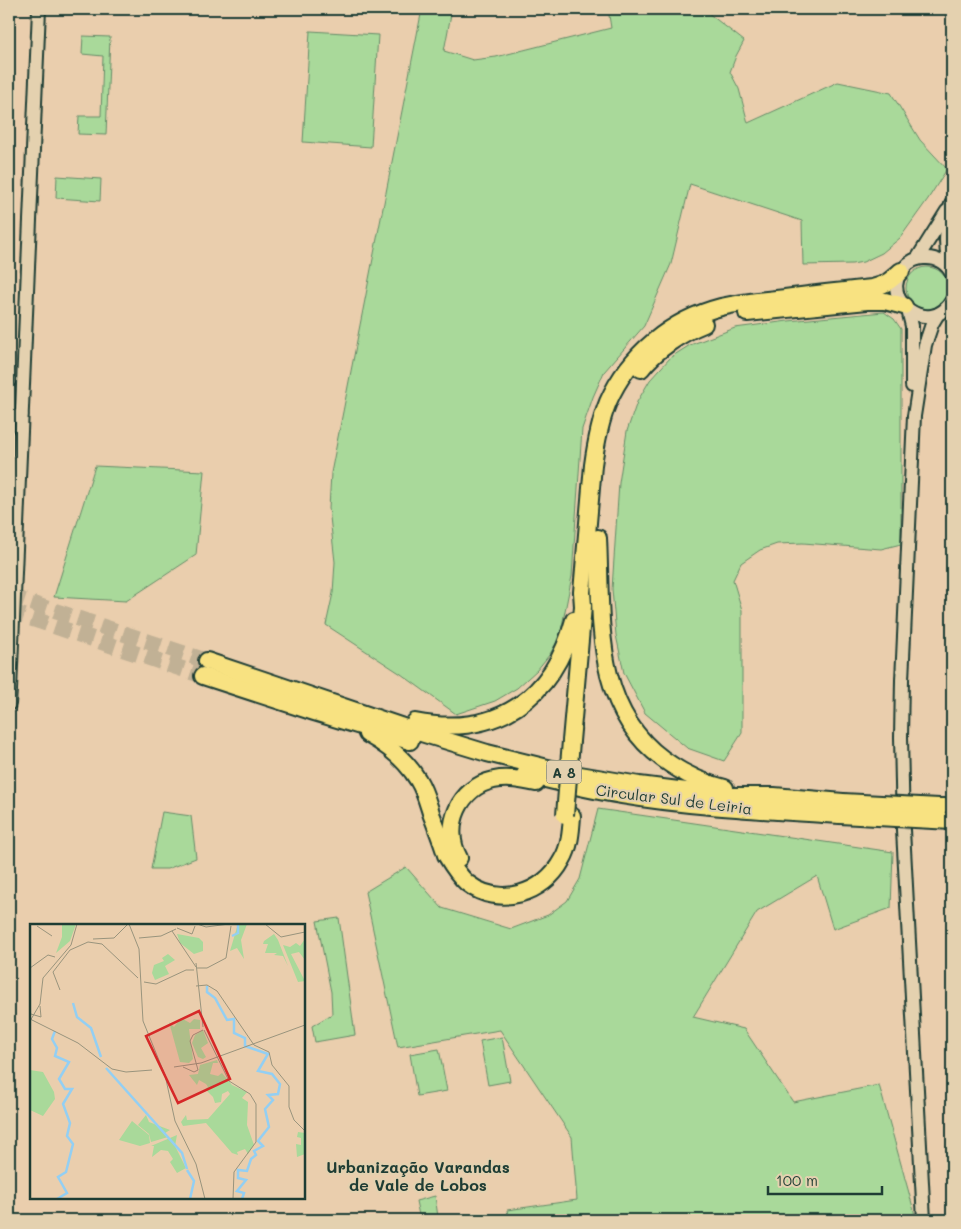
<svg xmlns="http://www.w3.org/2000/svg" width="961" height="1229" viewBox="0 0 961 1229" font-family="Mali,sans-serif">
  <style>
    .green { fill: #a9d99a; stroke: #648b67 }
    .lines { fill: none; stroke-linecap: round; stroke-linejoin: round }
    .motorway-tunnel { stroke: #c1b195; stroke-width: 16; stroke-dasharray: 16 8; stroke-linecap: butt }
    .tertiary-casing { stroke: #1f3d34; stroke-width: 15 }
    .secondary-casing { stroke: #1f3d34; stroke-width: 16 }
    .motorway-casing { stroke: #1f3d34; stroke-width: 20 }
    .tertiary { stroke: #e4d1af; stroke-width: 11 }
    .secondary { stroke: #e4d1af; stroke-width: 12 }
    .motorway { stroke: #f8e281; stroke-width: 16 }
    .motorway-bridge-casing { stroke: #1f3d34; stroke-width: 20; stroke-linecap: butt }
    .motorway-bridge { stroke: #f8e281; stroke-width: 16 }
    .labels { text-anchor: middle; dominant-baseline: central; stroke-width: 4.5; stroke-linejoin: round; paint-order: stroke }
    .shield { fill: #e4d1af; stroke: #5a6959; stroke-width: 1 }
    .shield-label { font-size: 14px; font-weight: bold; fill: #1f3d34 }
    .street-label { font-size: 15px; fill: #1f3d34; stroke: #e4d1af }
    .neighbourhood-label { font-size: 16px; font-weight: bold; fill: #1f3d34; stroke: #e4d1af }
    .inset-river { fill: none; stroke: #93cff3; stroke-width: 2.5 }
    .inset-road { fill: none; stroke: #99947d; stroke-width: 1 }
    .view { fill: #d62828; fill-opacity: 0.15; stroke: #d62828; stroke-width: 2.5 }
    .inset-edge { fill: none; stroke: #1f3d34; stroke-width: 2.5 }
  </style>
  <rect width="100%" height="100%" fill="#eacead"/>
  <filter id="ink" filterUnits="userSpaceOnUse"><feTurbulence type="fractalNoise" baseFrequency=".02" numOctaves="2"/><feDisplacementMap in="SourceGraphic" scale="10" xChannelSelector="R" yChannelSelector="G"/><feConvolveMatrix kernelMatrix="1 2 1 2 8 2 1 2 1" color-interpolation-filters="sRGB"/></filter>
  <g filter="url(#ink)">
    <g class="green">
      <polygon points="422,9 452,9 444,51 473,60 496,57 611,28 608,9 703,9 744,41 736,56 730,72 739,89 748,123 838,82 891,93 920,140 947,169 928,199 900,238 882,253 863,262 852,264 803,265 802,221 690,184 671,264 644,326 604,372 593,397 582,429 572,576 560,636 550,654 537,670 517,688 495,701 456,714 401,674 326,625 333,593 335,562 329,508 331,473"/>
      <polygon points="310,31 378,35 371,147 303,142"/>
      <polygon points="83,36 110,37 106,135 78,134 79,116 101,116 103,56 82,54"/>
      <polygon points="57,176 101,179 100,201 56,198"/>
      <circle cx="927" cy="288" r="21"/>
      <polygon points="884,312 894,319 901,329 901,544 881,549 803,543 777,544 760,550 741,563 733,580 742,610 742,733 724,761 687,748 645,713 624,673 616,635 612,589 619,483 627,431 637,402 650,380 671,357 690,345 735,328 788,321"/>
      <polygon points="95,466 204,471 196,555 126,601 54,597"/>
      <polygon points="598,809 893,852 891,908 833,929 817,876 757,912 693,1017 744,1029 793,1102 879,1085 914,1211 915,1220 509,1220 507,1210 577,1200 572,1137 500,1030 398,1047 365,892 406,867 442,908 511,929 548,915 567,901 580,879"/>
      <polygon points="162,812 191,816 196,858 167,869 151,869"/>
      <polygon points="339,918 355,1035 315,1042 312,1026 332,1014 331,992 317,921"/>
      <polygon points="502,1037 510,1081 488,1085 480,1041"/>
      <polygon points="439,1049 447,1091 417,1096 410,1054"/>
      <polygon points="435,1196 438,1217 427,1220 420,1220 416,1201"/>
    </g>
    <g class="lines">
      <g class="motorway-tunnel">
        <polyline points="9,596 207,661"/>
        <polyline points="9,611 203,676"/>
      </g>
      <defs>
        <polyline id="tertiary" points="9,419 12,416 22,415"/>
        <g id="secondary">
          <polyline points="917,259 947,211"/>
          <path d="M951 271C943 246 946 229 951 204"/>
          <path d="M952 274C947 264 937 257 924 258 916 258 909 262 904 268 876 299 931 339 952 300"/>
          <polyline points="908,310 912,326 912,386"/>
          <polyline points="9,704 10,690 39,9"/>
          <polyline points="924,1220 903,830 901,737 902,680 914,416 925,345 932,324 938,314"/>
        </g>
        <g id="motorway">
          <polyline points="747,313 867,301 885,301 904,306"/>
          <path d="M641 369C656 350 681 333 704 324"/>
          <path d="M598 538C602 615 592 707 663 759 682 773 702 783 725 788"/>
          <polyline points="207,661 418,732 487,753 568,773 639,785 694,792 732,796 774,796 843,802"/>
          <polyline points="203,676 314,712 410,741"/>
          <path d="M415 722C496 738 553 699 574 620"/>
          <path d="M367 734C387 745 406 760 418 780 425 791 428 804 432 816 437 829 442 842 446 855 452 865 458 875 467 883 499 908 544 894 562 860 570 847 571 831 572 816"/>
          <path d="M571 741 583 606 582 592 593 465C596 443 600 422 608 402 629 354 671 320 721 307 742 302 764 300 785 298 814 294 843 291 872 288 886 285 891 280 901 271"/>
          <path d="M525 774C557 782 590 790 622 795 694 807 767 810 840 815"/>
          <polyline points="939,807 952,807"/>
          <path d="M459 858C442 827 459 787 494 780 508 777 522 780 536 783"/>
        </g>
      </defs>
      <use href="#tertiary" class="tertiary-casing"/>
      <use href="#secondary" class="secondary-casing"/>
      <use href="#motorway" class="motorway-casing"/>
      <use href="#tertiary" class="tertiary"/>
      <use href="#secondary" class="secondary"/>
      <use href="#motorway" class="motorway"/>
      <defs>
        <g id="motorway-bridge">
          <polyline points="843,802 939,807"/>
          <polyline points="565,815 571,741"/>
          <polyline points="840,815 952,821"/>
        </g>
      </defs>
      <use href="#motorway-bridge" class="motorway-bridge-casing"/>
      <use href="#motorway-bridge" class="motorway-bridge"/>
    </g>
  </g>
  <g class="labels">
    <rect class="shield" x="546.5" y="760.5" width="35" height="23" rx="4"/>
    <g class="shield-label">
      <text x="564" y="772">A 8</text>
    </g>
    <g class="street-label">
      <text transform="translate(674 799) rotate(7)">Circular Sul de Leiria</text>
    </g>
    <g class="neighbourhood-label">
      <text x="418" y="1166">Urbanização Varandas<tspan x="418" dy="18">de Vale de Lobos</tspan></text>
    </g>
  </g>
  <g transform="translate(30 924)">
    <rect width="275" height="275" fill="#eacead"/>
    <path d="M32 0H46L40 17 26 29 32 13ZM208 0H217L211 16 214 35 207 24 200 27ZM147 10 169 14 173 18V27L164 30 150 19ZM244 10 248 16 258 42 253 32 244 31 247 29H235L238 20H233L234 17ZM275 15V36L269 28 261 30 275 57 268 58 253 21 260 23 266 19 270 22ZM138 30 145 36 135 42 139 50 125 56 122 49 124 41 134 37 132 34ZM151 94 160 99 164 95 170 96V105H159L163 135 159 139 150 138 139 98 144 103ZM173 106 178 119 171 124 176 133 173 135 168 133 162 119 165 111ZM187 136 188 139H183L180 150 188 152 192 149 202 161 217 168 212 174 218 178 217 201 224 221 218 230 215 225 207 228 208 231 202 229 176 199 153 202 151 198 156 191 157 196 178 195 200 170 198 167 192 170 191 178 185 179 183 173 175 165 178 163 176 160 169 156 167 161 159 151 168 150 170 141ZM0 146 13 148 24 168 25 175 13 192 0 186ZM116 191 119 198 140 206 135 209 138 213 121 218 119 210 108 201ZM102 197 119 211 120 219 110 222 89 216ZM268 208 275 209V230L267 233 266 220 271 221V214L267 213ZM147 211 145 222 156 244 147 249 140 238 143 235 138 227 131 226 122 233 124 222H121Z" fill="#a9d99a"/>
    <path class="inset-river" d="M202 12 208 9V0M177 62V68L185 74 197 96 204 95V109L215 114V122L238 130 228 147 242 150 250 160 248 170 238 171 243 176 235 185 239 203 228 217 233 222 224 227 226 231 221 235 217 247 208 246V254L216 256 207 267 214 269 212 275M43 79 47 93 61 104 71 133M25 107 22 115 27 124 25 132 39 138 29 155 35 165H42L33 180 40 199 37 212 43 220 36 248 28 253 37 269 27 275M76 144 152 229 157 245M157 246 164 257 160 275"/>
    <path class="inset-road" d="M99 0 109 25 113 97 135 151 145 197 166 240 175 275M167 0 176 3 199 0M235 0 251 13 275 8M7 2 22 12M147 4 162 10 165 2M142 7 166 43M109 14 131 12 146 5M63 15 84 14 98 0M166 39 173 103M0 44 18 31 25 33M167 44H177L196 34 201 2M114 58 126 60 156 46H164M166 62 177 61 187 67 224 121 239 128M30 66 23 48 40 26 58 18 72 20 108 54M1 90 11 93 10 82M0 95 48 119 82 145 96 148 122 146M0 97 10 80 13 54 41 21 47 0M174 106 199 157 220 170 226 180V218L204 248 203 275M239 128 242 141 259 162V183L264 196 275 207M144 143 171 139 275 101M153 143 164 148 168 146 160 117 163 111 173 106M0 242V269"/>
    <path class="view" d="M169 87 200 155 148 179 116 112Z"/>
    <rect width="275" height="275" class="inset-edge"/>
  </g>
  <rect width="961" height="1229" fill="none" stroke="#e4d1af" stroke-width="30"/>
  <rect x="15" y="15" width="931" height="1199" fill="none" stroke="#1f3d34" stroke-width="2" filter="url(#ink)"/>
  <path d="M768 1186v8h114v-8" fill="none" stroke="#1f3d34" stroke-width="2.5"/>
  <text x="776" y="1186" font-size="15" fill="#1f3d34" stroke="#e4d1af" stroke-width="4" paint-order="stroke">100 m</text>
</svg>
